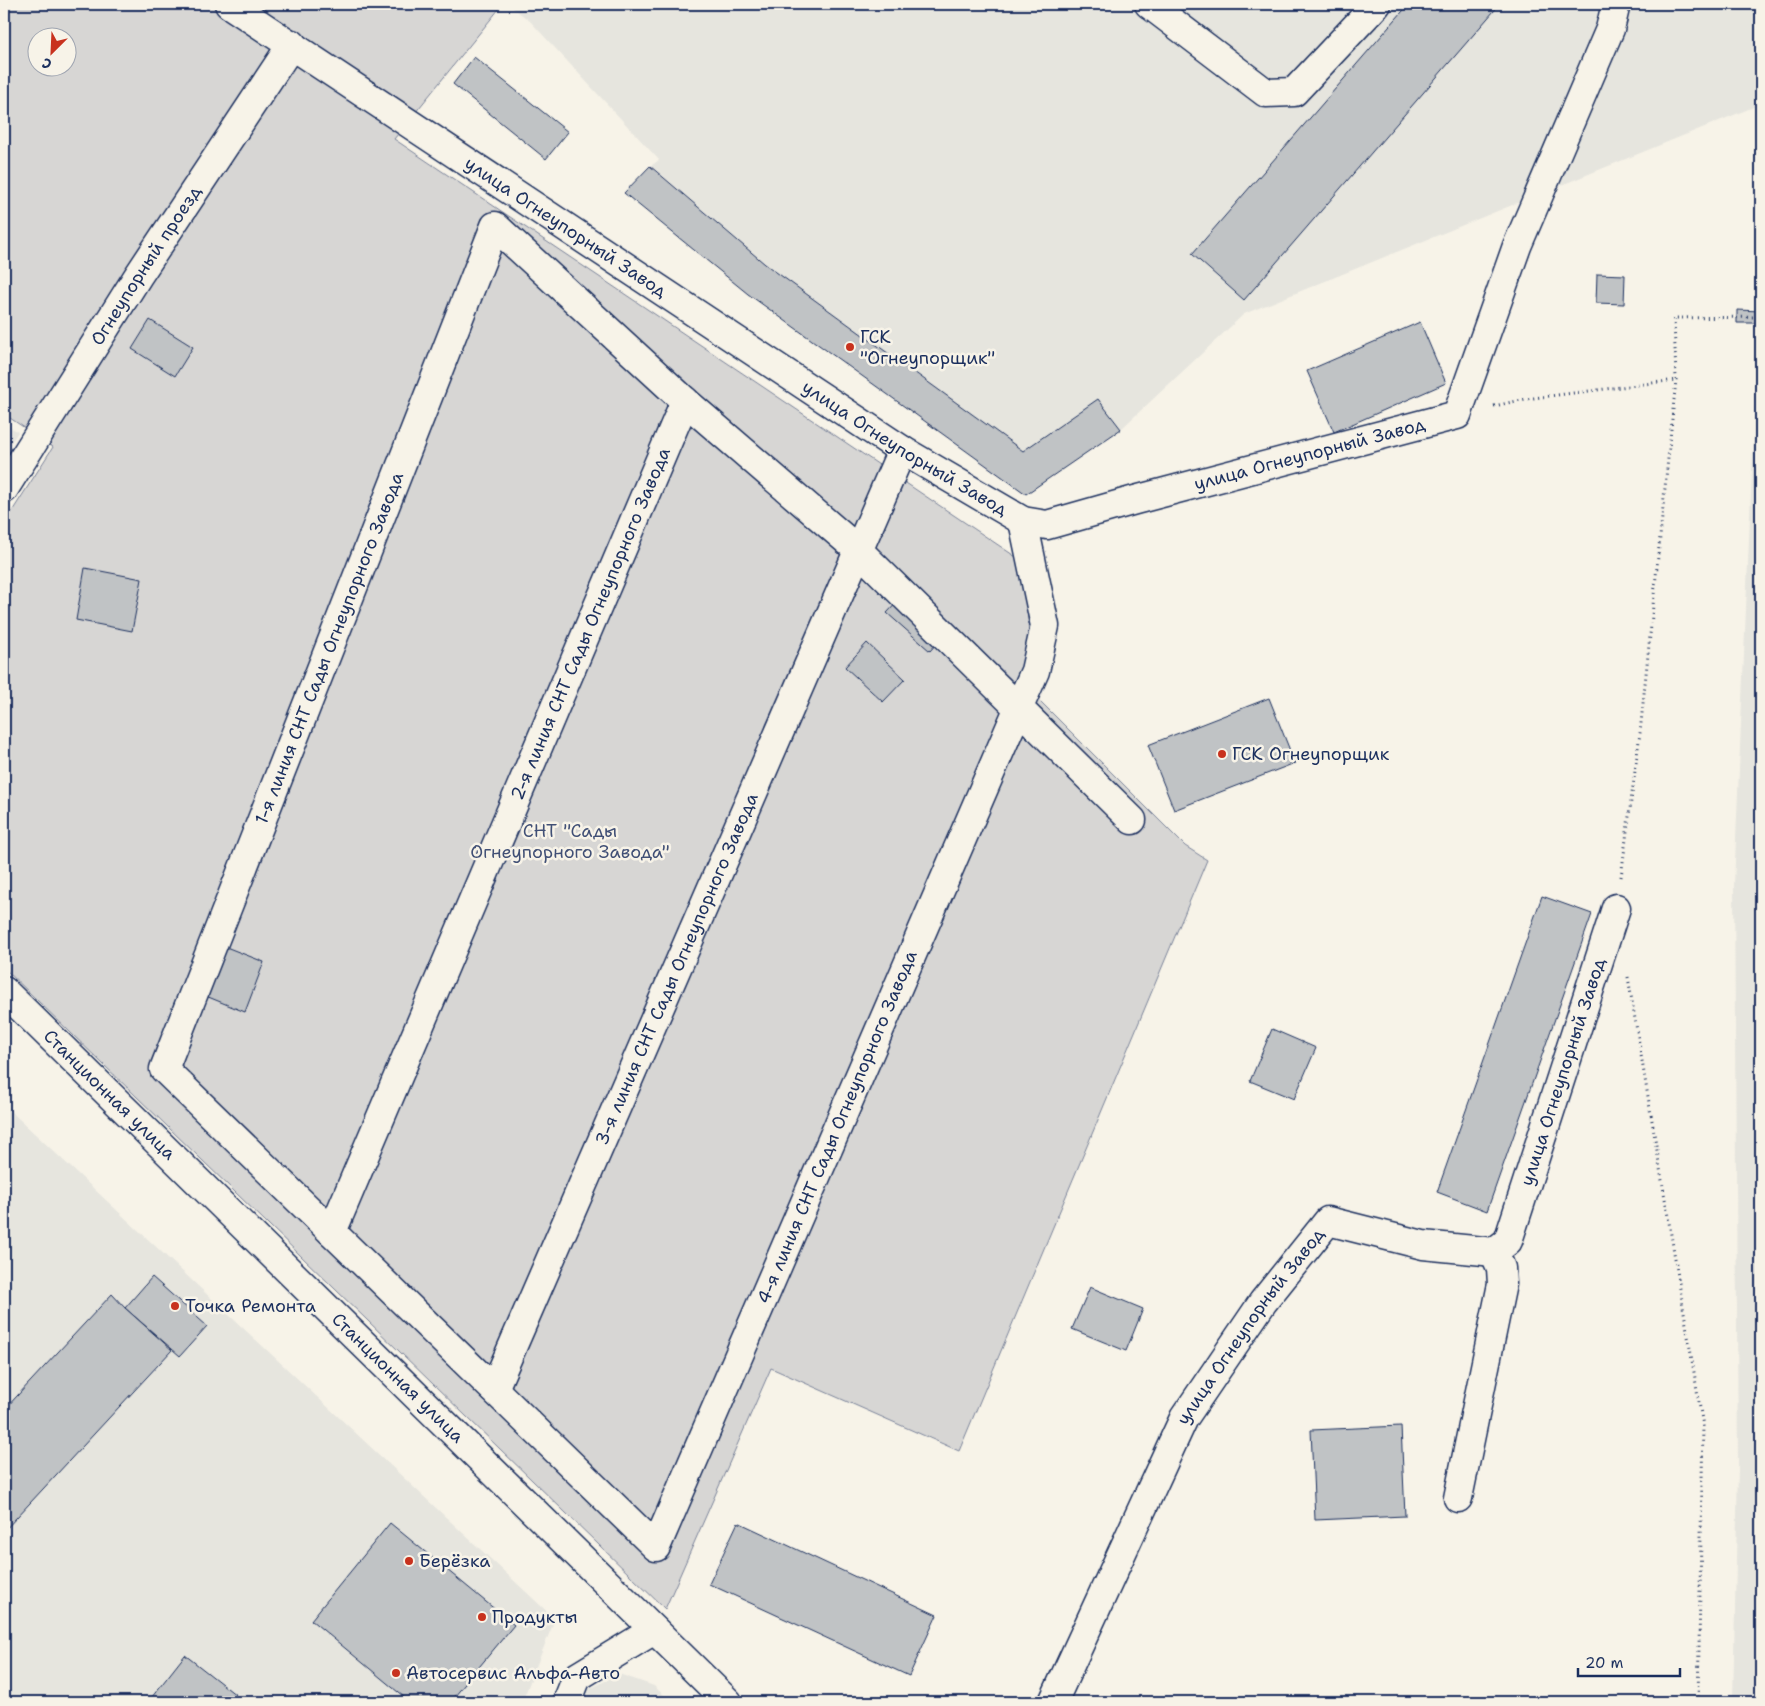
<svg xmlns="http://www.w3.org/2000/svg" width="1765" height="1706" viewBox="0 0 1765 1706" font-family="'Shantell Sans',sans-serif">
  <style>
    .built { fill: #e6e5de }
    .green { fill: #d7d6d4; stroke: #798299; fill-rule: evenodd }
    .building { fill: #c0c3c5; stroke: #1b2f5e }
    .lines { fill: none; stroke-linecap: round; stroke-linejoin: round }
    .minor-casing { stroke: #1b2f5e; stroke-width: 31 }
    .path { stroke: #1b2f5e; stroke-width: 3; stroke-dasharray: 1 4; stroke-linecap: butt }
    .minor { stroke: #f7f3e8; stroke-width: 28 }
    .poi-dot { fill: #c8321e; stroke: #f7f3e8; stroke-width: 2 }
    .labels { text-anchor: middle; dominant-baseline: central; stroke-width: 5; stroke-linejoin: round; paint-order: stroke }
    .street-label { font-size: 18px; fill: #1b2f5e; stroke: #f7f3e8 }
    .poi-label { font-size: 18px; fill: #1b2f5e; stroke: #f7f3e8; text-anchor: start }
    .park-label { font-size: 18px; fill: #415076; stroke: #f7f3e8 }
  </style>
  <rect width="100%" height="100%" fill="#f7f3e8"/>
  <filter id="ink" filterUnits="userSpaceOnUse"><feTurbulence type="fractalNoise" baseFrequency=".02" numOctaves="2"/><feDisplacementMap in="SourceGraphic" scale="10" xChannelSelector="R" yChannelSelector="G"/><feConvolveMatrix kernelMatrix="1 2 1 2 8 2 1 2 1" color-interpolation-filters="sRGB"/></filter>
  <g filter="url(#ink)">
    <g class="built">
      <polygon points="508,4 1761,4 1761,104 1244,314 1121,429 1098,400 1023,451 765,264 651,166 659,160 530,21"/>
      <polygon points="1761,263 1761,1702 1733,1702 1738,1467 1734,885"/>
      <polygon points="4,423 18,432 4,453"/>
      <polygon points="4,1105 555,1619 522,1702 4,1702"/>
      <polygon points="619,1674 654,1686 671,1702 580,1702 589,1689"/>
    </g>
    <path class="green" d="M4 4H503L394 139 1025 563 1032 693 1185 846 1207 860 959 1451 771 1368 665 1609 4 968V524L53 447 4 414ZM38 38H68V68H38Z"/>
    <g class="building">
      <polygon points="1409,4 1500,4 1244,300 1192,254"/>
      <polygon points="474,57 568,132 546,159 453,84"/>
      <polygon points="650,166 765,264 1023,451 1098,399 1121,429 1026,494 748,294 624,193"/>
      <polygon points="1597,274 1625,275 1624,304 1596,303"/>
      <polygon points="1737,310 1761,311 1761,323 1737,323"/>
      <polygon points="150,320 193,347 175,376 132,349"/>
      <polygon points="1420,322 1446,383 1334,432 1307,371"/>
      <polygon points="85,568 142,579 132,631 76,620"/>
      <polygon points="901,598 943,636 930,651 887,613"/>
      <polygon points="867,643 905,679 883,702 845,667"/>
      <polygon points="1269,698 1295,763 1174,810 1148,745"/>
      <polygon points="1542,896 1592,914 1487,1211 1437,1192"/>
      <polygon points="221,945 264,962 245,1012 201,994"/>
      <polygon points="1272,1029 1316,1048 1294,1099 1250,1081"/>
      <polygon points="152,1277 207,1326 180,1356 125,1308"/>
      <polygon points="1090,1287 1143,1309 1126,1351 1072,1329"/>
      <polygon points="112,1294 125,1308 172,1350 4,1531 4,1410"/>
      <polygon points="1401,1426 1405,1516 1315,1520 1311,1430"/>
      <polygon points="738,1522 937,1615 909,1676 709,1584"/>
      <polygon points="390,1523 514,1625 450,1702 410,1702 311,1620"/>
      <polygon points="185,1655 236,1695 230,1702 148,1702"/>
    </g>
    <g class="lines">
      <defs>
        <g id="minor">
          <path id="s1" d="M229 4 902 450 1023 521 1047 525 1135 500 1457 415 1517 246 1610 29 1616 4"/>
          <polyline points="1149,4 1266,93 1294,92 1377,4"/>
          <path id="s2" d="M4 489 138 276 292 44"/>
          <path id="s3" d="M1023 521 1045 626 1035 671 1019 707 656 1547 164 1069 495 226 685 401 858 550 1132 820"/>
          <path id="s4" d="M4 991 728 1702"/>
          <path id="s5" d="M332 1232 685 401"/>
          <path id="s6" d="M494 1389 902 450"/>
          <polyline points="1458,1498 1502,1284 1501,1268 1494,1252"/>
          <polyline points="567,1702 577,1677 654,1630"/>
          <path id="s7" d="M1053 1702 1184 1418 1263 1302 1328 1221 1423 1245 1494 1252 1508 1241 1616 908"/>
        </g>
      </defs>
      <use href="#minor" class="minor-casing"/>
      <g class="path">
        <polyline points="1494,406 1526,399 1676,380"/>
        <polyline points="1621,877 1640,733 1676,380 1674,318 1761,317"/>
        <polyline points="1628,977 1703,1426 1698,1702"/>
      </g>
      <use href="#minor" class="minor"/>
    </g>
  </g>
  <g class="poi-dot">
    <circle cx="850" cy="347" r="5"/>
    <circle cx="1222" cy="754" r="5"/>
    <circle cx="175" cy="1306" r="5"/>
    <circle cx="409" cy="1561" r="5"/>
    <circle cx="482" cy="1617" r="5"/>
    <circle cx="396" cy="1673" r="5"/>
  </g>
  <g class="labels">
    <g class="street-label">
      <text stroke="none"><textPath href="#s1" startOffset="404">улица Огнеупорный Завод</textPath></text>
      <text stroke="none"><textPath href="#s2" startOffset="265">Огнеупорный проезд</textPath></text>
      <text stroke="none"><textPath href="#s1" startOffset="809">улица Огнеупорный Завод</textPath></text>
      <text stroke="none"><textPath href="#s1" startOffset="1244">улица Огнеупорный Завод</textPath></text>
      <text stroke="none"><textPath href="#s5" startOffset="661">2-я линия СНТ Сады Огнеупорного Завода</textPath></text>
      <text stroke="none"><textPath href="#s3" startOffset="2246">1-я линия СНТ Сады Огнеупорного Завода</textPath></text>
      <text stroke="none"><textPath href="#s6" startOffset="458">3-я линия СНТ Сады Огнеупорного Завода</textPath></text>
      <text stroke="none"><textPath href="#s7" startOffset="922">улица Огнеупорный Завод</textPath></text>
      <text stroke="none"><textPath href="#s4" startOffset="148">Станционная улица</textPath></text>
      <text transform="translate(837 1127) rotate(-67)">4-я линия СНТ Сады Огнеупорного Завода</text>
      <text stroke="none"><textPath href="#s7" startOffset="426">улица Огнеупорный Завод</textPath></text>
      <text stroke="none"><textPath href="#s4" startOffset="552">Станционная улица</textPath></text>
    </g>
    <g class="poi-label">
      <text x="860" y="337">ГСК<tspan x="860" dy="21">"Огнеупорщик"</tspan></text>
      <text x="1232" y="754">ГСК Огнеупорщик</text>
      <text x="185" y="1306">Точка Ремонта</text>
      <text x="419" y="1561">Берёзка</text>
      <text x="492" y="1617">Продукты</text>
      <text x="406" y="1673">Автосервис Альфа-Авто</text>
    </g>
    <g class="park-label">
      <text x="570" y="831">СНТ "Сады<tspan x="570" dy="21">Огнеупорного Завода"</tspan></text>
    </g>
  </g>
  <rect width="1765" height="1706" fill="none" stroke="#f7f3e8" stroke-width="20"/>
  <rect x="10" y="10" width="1745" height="1686" fill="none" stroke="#1b2f5e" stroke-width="2" filter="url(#ink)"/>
  <g transform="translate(52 52) rotate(204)"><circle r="24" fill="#f7f3e8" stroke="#9fa5b1"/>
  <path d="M0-4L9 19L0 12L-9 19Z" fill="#c8321e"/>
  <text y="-8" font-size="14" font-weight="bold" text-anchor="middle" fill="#1b2f5e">С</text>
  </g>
  <path d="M1578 1668v8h102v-8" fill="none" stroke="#1b2f5e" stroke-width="2.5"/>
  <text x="1585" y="1668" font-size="15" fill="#1b2f5e" stroke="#f7f3e8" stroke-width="4" paint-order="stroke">20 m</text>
</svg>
